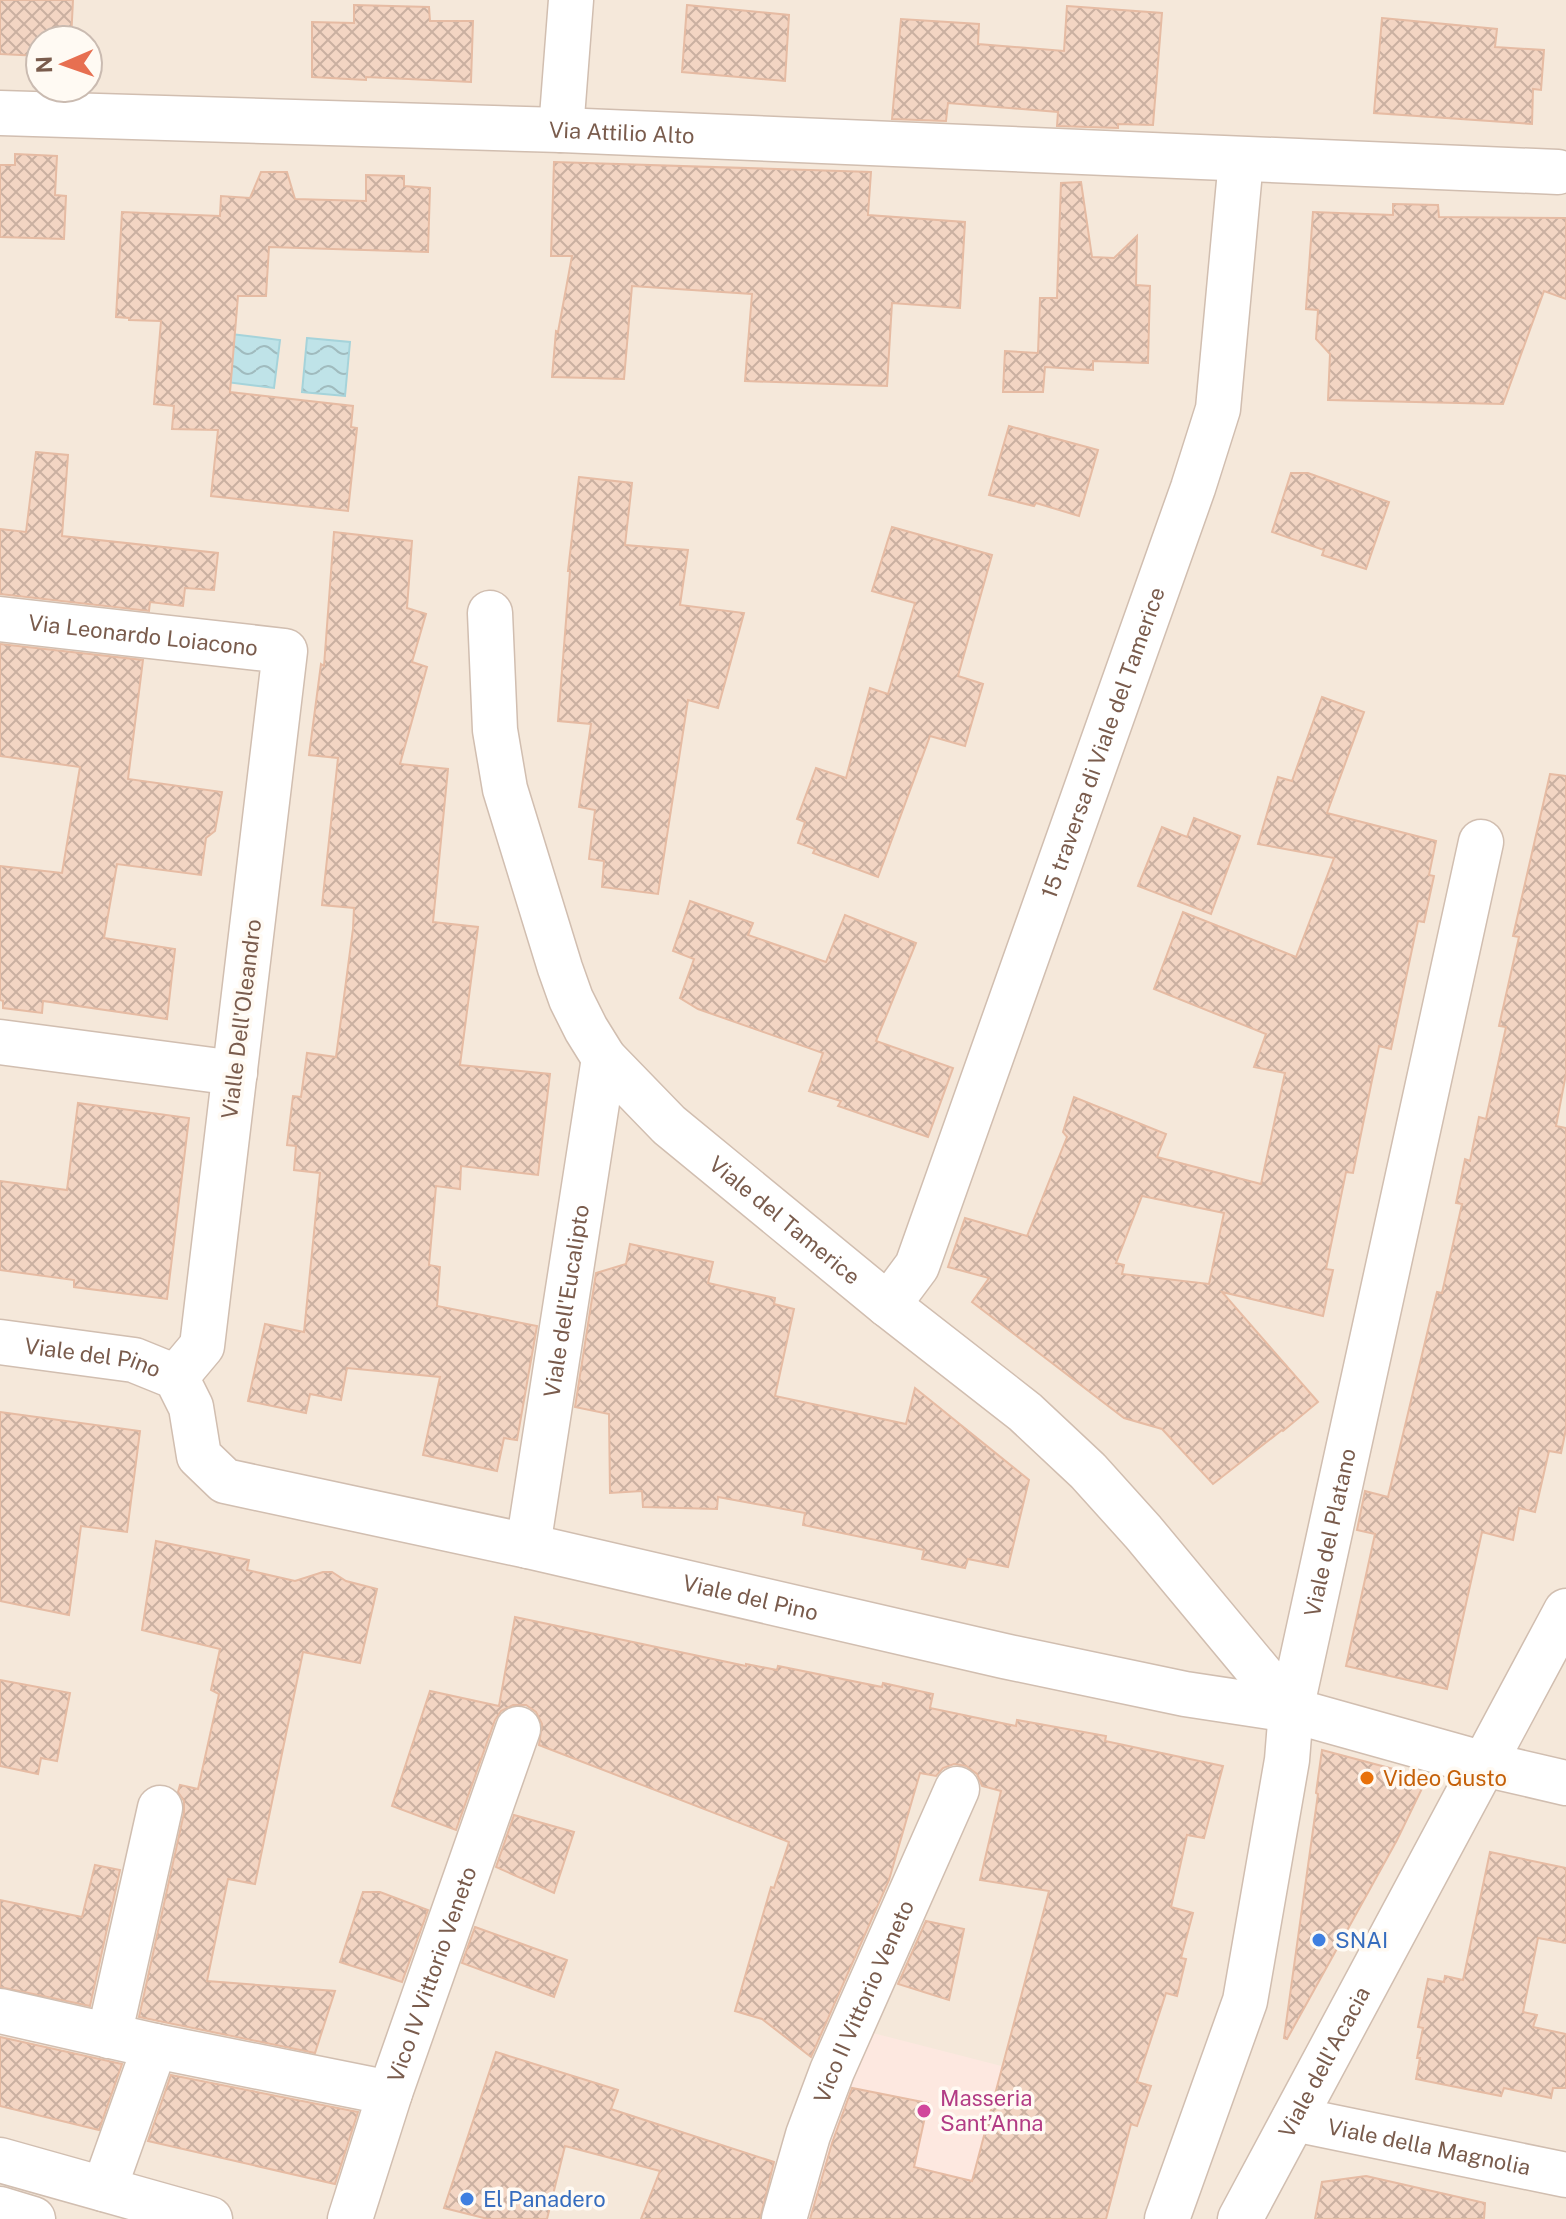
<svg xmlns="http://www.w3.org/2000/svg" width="1566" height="2219" viewBox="0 0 1566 2219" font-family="'Public Sans',sans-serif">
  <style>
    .residential { fill: #f5e8da; fill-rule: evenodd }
    .commercial { fill: #fde8e0 }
    .water { fill: url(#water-waves); stroke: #a5d3da; stroke-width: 2 }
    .building { fill: url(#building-cross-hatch); stroke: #e6bba3; stroke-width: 2; fill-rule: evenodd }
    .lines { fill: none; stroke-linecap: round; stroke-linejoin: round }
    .minor-casing { stroke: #d1beb0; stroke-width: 47 }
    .minor { stroke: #fff; stroke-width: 44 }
    .food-dot { fill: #e8710a; stroke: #fffaf3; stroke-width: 3 }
    .shop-dot { fill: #3f7fe0; stroke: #fffaf3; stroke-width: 3 }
    .hotel-dot { fill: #d1479c; stroke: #fffaf3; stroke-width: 3 }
    .labels { text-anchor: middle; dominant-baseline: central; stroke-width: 7; stroke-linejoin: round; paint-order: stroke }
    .street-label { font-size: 22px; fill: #7a5c4d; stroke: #fffaf3 }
    .food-label { font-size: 22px; fill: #c56008; stroke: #fffaf3; text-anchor: start }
    .shop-label { font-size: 22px; fill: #366cbe; stroke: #fffaf3; text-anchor: start }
    .hotel-label { font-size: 22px; fill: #b23c85; stroke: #fffaf3; text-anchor: start }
  </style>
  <defs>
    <pattern id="water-waves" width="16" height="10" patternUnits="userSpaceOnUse" patternTransform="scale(2)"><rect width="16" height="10" fill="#bfe3e8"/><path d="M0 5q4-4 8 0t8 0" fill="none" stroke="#a0bbbe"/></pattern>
    <pattern id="building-cross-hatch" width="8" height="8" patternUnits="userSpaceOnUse" patternTransform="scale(2)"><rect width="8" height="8" fill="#f3d5c3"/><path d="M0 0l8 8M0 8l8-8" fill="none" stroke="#cab0a1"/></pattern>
  </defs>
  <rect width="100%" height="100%" fill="#fdf6ec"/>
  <path class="residential" d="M0 0H1566V2219H0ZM40 40H88V88H40Z"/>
  <polygon class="commercial" points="869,2032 1021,2071 977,2219 802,2219 822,2151"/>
  <g class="water">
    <polygon points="206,331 280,340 274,388 202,379"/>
    <polygon points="307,338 350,342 345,396 302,392"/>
  </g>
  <g class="building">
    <polygon points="0,0 73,0 71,40 40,40 40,56 0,54"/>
    <polygon points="354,5 429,7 430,21 473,21 471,82 366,77 366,80 312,77 312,22 354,23"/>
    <polygon points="687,5 789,15 785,81 682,72"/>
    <polygon points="1067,6 1162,13 1153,125 1118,124 1118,128 1057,126 1058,112 948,103 946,121 892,119 901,19 979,24 978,44 1064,51"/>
    <polygon points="1382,18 1497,29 1495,47 1544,50 1541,90 1533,89 1532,124 1374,113"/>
    <polygon points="15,154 57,156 55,195 66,196 64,239 0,237 0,165 15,165"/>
    <polygon points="554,162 871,172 868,215 965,222 960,308 892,303 887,386 745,381 752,294 632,286 624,379 552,377 556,331 558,332 572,256 551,256"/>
    <polygon points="261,172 287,172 295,199 366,201 366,175 404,176 404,186 430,188 428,252 269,247 266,296 238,296 230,392 353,406 351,427 357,428 348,511 211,496 218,430 172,429 174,406 154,404 161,321 129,320 129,318 116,317 122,212 220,216 221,196 250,198"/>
    <polygon points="1081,182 1092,257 1114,258 1137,236 1136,285 1150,286 1148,363 1093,361 1093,370 1045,367 1043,392 1003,392 1005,351 1038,353 1040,298 1057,298 1061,183"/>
    <polygon points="1393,204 1438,205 1439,217 1566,218 1566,299 1544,291 1503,404 1328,400 1330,354 1316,339 1318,310 1306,309 1313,212 1393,215"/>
    <polygon points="1009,426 1098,450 1079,516 1036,503 1034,506 989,495"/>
    <polygon points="36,452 68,455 62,536 218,553 214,590 185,588 183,606 150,602 149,611 0,594 0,529 26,532"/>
    <polygon points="1291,473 1308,473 1389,502 1366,569 1322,555 1324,550 1272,532"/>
    <polygon points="579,477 632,483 625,545 688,550 680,605 744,613 718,708 688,700 658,894 602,887 604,861 589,859 595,810 579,807 591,724 558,721 570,571 568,571"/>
    <polygon points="892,527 992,555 958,676 983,684 965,746 930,736 878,877 813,853 815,849 798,843 805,822 797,819 816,768 846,778 870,688 888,694 915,603 872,591"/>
    <polygon points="334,532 412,541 407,608 426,614 412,662 427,667 400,764 448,769 433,922 478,927 460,1065 550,1074 538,1175 461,1166 460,1189 436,1186 429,1265 440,1267 437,1306 537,1326 517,1440 504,1438 497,1471 423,1455 440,1377 347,1368 341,1400 310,1394 306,1413 248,1401 265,1324 304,1332 320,1173 294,1170 296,1146 287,1145 293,1096 301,1097 307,1053 336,1057 353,929 354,908 322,905 338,758 309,755 321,664 324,666"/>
    <polygon points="0,644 143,660 128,779 222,792 215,831 206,838 201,875 117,864 104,938 175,949 167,1019 43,1001 42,1013 3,1008 3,1001 0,1000 0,866 62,873 80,767 0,756"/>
    <path d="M1322 697 1364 712 1327 813 1436 841 1429 875 1434 876 1424 922 1418 921 1391 1049 1379 1046 1353 1173 1346 1172 1326 1269 1333 1270 1323 1316 1222 1292 1318 1402 1283 1431 1282 1430 1213 1484 1162 1429 1124 1418 972 1302 989 1278 948 1267 965 1218 1027 1236 1067 1137 1063 1132 1074 1097 1166 1134 1157 1157 1261 1184 1285 1073 1254 1067 1266 1034 1154 989 1183 912 1296 957 1334 858 1258 844 1278 777 1292 781ZM1142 1196 1224 1213 1209 1284 1122 1274 1124 1265 1116 1263Z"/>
    <polygon points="1550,774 1566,776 1566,1074 1556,1126 1566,1128 1566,1429 1561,1453 1549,1451 1535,1512 1519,1508 1513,1540 1482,1532 1447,1689 1346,1666 1375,1534 1357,1530 1365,1491 1388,1497 1437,1292 1442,1293 1462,1204 1456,1203 1465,1159 1470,1161 1479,1117 1486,1119 1506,1027 1499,1026 1519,937 1513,936"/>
    <polygon points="1194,818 1240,836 1211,914 1138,886 1162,827 1187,837"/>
    <polygon points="690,901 753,923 748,935 826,962 845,915 916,943 876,1041 953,1068 928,1137 838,1106 841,1101 809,1091 823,1053 698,1009 680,998 694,959 673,951"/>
    <polygon points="78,1103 189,1118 167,1299 74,1287 74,1280 0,1270 0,1181 67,1190"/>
    <polygon points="630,1244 713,1262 708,1283 775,1298 774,1304 794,1309 775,1396 906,1424 915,1388 1029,1480 1008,1567 968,1559 965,1568 922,1559 924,1550 803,1525 805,1513 718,1497 717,1509 643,1507 642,1491 610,1493 609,1414 575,1407 596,1273 626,1264"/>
    <polygon points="0,1412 140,1431 127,1532 81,1526 69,1615 0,1601"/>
    <polygon points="156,1541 249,1560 247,1570 295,1581 323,1572 332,1572 346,1581 377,1589 360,1663 303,1652 255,1884 228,1879 207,1981 335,1991 315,2053 139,2017 184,1813 184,1801 178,1792 180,1785 198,1789 219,1694 211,1690 220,1649 142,1630"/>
    <polygon points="515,1617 746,1666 746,1664 777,1670 778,1666 882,1687 883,1683 933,1694 930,1708 1016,1726 1017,1720 1106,1736 1105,1741 1223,1766 1204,1838 1187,1835 1171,1907 1193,1913 1181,1958 1186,1959 1177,1996 1166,1993 1137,2082 1151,2086 1137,2126 1131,2124 1106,2219 810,2219 832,2143 852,2088 928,2103 914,2167 972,2181 1049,1891 980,1880 1001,1791 982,1786 977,1774 966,1766 954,1764 943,1768 936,1776 920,1773 889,1880 811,2057 762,2019 735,2011 771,1887 774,1888 789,1842 539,1745 542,1724 536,1712 526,1705 513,1705 501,1711 495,1720 456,1830 392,1806 430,1691 499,1706"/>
    <polygon points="0,1680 70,1693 57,1761 41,1758 38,1774 0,1766"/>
    <polygon points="1322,1750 1427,1778 1397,1840 1287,2039 1284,2038 1318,1794 1316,1793"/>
    <polygon points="514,1815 574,1832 554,1893 496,1867"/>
    <polygon points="1490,1852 1566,1868 1566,1943 1538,1938 1523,2012 1537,2015 1533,2027 1566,2034 1566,2088 1553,2088 1551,2098 1504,2088 1501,2096 1416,2079 1420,2058 1417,2058 1423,2028 1418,2027 1428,1979 1444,1982 1445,1976 1463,1980"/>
    <polygon points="95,1865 120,1870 90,2006 0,1987 0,1900 82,1917"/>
    <polygon points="363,1892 380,1892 428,1910 402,1982 340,1962"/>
    <polygon points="926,1921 964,1929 949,2000 898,1984"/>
    <polygon points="475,1927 567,1960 554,1997 462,1963"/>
    <polygon points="0,2037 122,2064 99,2130 0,2106"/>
    <polygon points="496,2052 618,2090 611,2109 774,2162 760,2219 641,2219 660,2171 565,2146 547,2219 488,2219 444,2208"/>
    <polygon points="171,2075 358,2112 335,2184 148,2141"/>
    <polygon points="1366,2176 1485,2203 1484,2219 1315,2219 1322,2182"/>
  </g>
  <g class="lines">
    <defs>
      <g id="minor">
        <path id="s1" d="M0 113 561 130 1558 172"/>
        <polyline points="561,130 571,0"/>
        <path id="s2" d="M490 613 495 730 505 789 560 968 571 999 586 1029 604 1058 669 1125 888 1305 1025 1412 1088 1471 1143 1532 1291 1710"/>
        <path id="s3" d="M0 619 285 651 202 1346 176 1377"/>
        <polyline points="0,1042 235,1073"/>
        <path id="s4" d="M888 1305 917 1266 1193 488 1218 409 1241 160"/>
        <path id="s5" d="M0 1342 134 1360 176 1377 191 1407 199 1456 225 1481 528 1546 1004 1656 1185 1694 1291 1710 1484 1764 1566 1783"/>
        <path id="s6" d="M528 1546 604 1058"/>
        <polyline points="0,2011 155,2046 390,2093"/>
        <polyline points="109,2036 160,1808"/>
        <path id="s7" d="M1294 2119 1566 2175"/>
        <polyline points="0,2160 210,2219"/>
        <polyline points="104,2189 155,2046"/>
        <polyline points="0,2209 33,2219"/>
        <path id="s8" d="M350 2219 390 2093 518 1729"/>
        <path id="s9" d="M784 2219 808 2135 832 2071 957 1789"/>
        <path id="s10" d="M1167 2219 1245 2001 1287 1760 1291 1710 1481 842"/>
        <path id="s11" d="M1240 2219 1566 1611"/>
      </g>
    </defs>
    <use href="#minor" class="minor-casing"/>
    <use href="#minor" class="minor"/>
  </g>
  <circle class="food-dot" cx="1367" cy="1778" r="8"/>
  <g class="shop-dot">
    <circle cx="1319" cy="1940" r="8"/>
    <circle cx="467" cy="2199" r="8"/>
  </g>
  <circle class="hotel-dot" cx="924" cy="2111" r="8"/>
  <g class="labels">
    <g class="street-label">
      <text stroke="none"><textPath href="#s1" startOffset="622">Via Attilio Alto</textPath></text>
      <text stroke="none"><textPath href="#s3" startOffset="144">Via Leonardo Loiacono</textPath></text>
      <text stroke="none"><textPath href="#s4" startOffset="604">15 traversa di Viale del Tamerice</textPath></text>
      <text transform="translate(241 1019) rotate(-83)">Vialle Dell'Oleandro</text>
      <text stroke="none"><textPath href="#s2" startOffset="708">Viale del Tamerice</textPath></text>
      <text stroke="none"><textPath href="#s6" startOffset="248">Viale dell'Eucalipto</textPath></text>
      <text stroke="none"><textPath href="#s5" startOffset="94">Viale del Pino</textPath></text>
      <text stroke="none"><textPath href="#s10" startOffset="708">Viale del Platano</textPath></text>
      <text stroke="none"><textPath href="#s5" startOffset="838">Viale del Pino</textPath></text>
      <text stroke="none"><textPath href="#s8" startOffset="258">Vico IV Vittorio Veneto</textPath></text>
      <text stroke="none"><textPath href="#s9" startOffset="232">Vico II Vittorio Veneto</textPath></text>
      <text stroke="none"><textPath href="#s11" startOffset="178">Viale dell'Acacia</textPath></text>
      <text stroke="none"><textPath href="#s7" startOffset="138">Viale della Magnolia</textPath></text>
    </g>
    <g class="food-label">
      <text x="1383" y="1778">Video Gusto</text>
    </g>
    <g class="shop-label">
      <text x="1335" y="1940">SNAI</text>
      <text x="483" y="2199">El Panadero</text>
    </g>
    <g class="hotel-label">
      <text x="940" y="2098">Masseria<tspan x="940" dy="25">Sant’Anna</tspan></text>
    </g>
  </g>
  <g transform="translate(64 64) rotate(268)"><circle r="38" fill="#fffaf3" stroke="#cabbb1" stroke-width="2"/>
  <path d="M0-6L14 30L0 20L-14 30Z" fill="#e76f51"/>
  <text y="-12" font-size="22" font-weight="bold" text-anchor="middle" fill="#7a5c4d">N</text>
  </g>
</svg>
